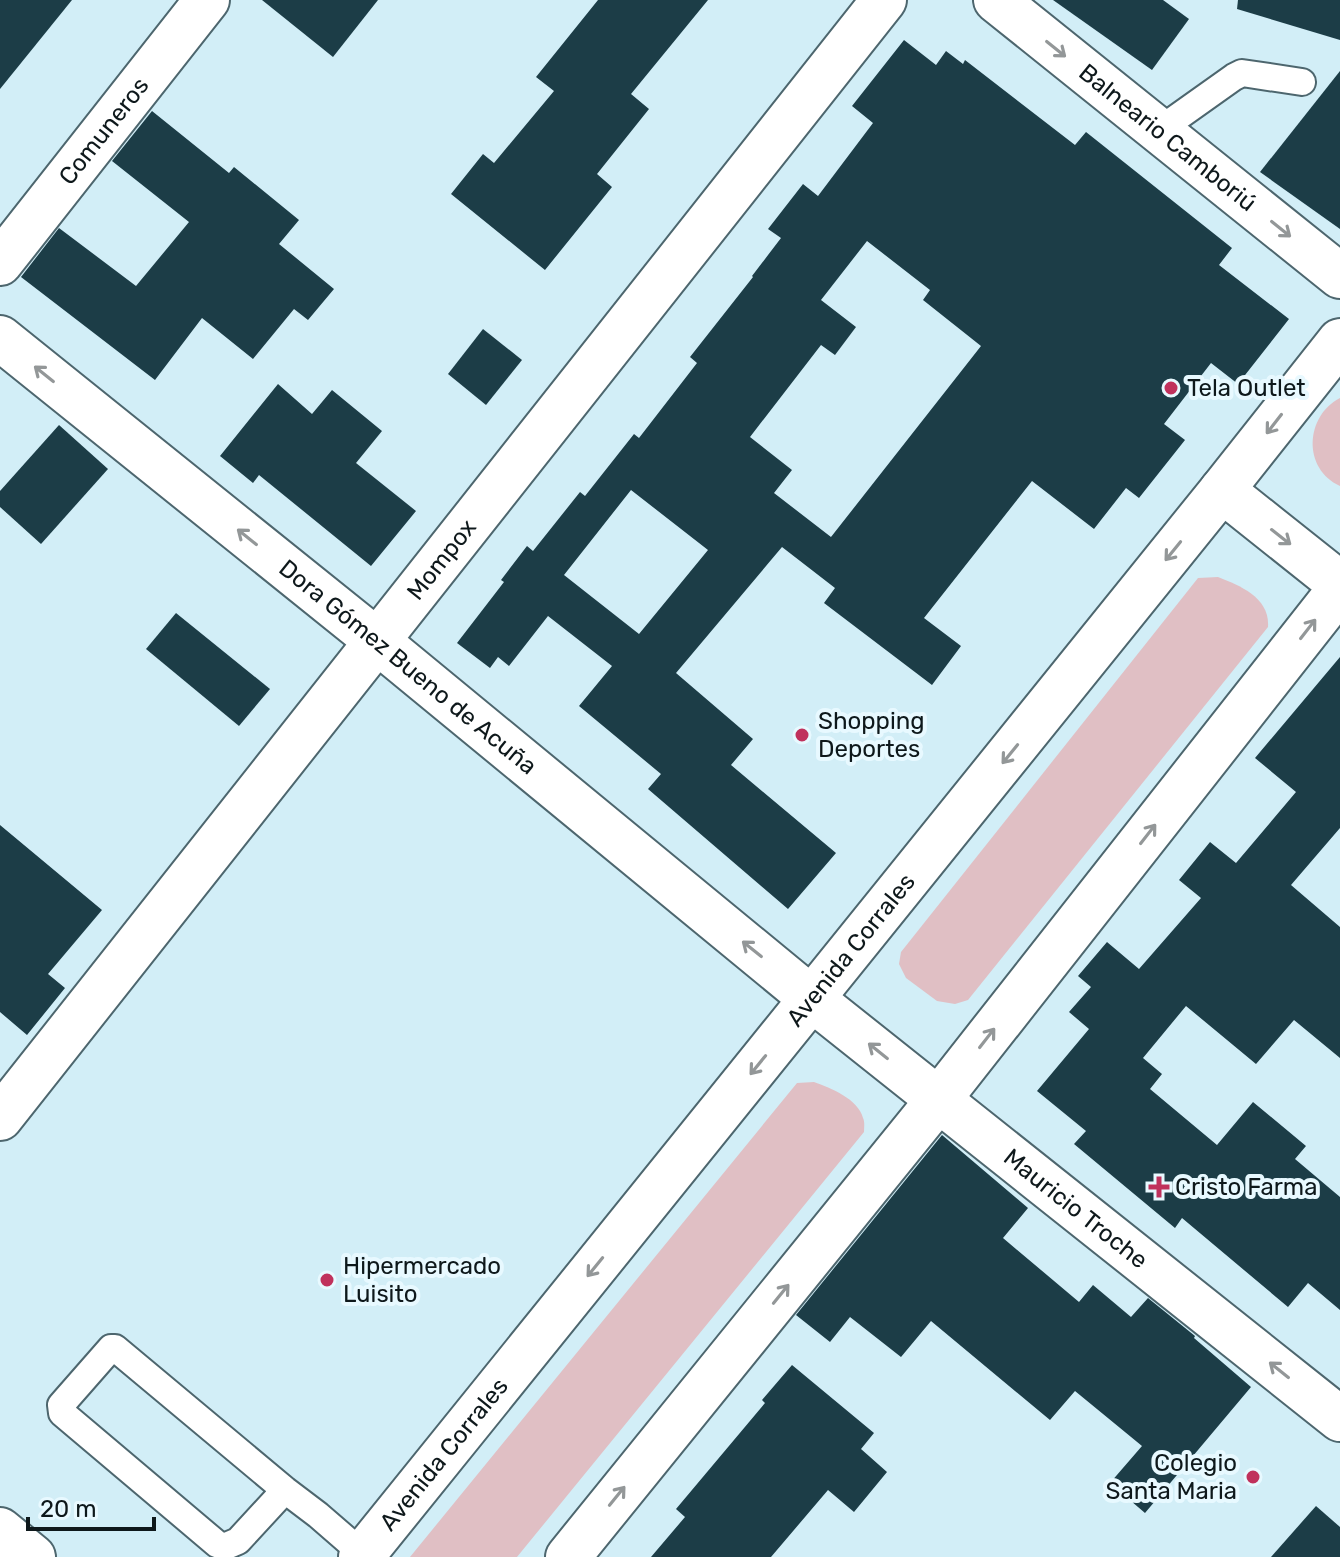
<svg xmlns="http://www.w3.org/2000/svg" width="1340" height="1557" viewBox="0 0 1340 1557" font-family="Rubik,sans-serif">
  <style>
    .green { fill: #e0bfc4 }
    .building { fill: #1c3d47; fill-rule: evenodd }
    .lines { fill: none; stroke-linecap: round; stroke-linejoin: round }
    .service-casing { stroke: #4d666e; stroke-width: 30 }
    .minor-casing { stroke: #4d666e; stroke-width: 48 }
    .tertiary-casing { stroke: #4d666e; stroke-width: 48 }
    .primary-casing { stroke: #4d666e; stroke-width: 48 }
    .service { stroke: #fff; stroke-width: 26 }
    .minor { stroke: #fff; stroke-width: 44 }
    .tertiary { stroke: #fff; stroke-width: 44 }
    .primary { stroke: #fff; stroke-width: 44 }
    .oneway { stroke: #939798 }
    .poi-dot { fill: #c0315c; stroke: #e8f9ff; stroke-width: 3 }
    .labels { text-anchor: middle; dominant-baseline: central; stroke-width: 8; stroke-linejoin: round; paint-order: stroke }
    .street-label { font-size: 24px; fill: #0e181b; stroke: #e8f9ff }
    .poi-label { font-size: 24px; fill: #0e181b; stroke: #e8f9ff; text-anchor: start }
  </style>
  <rect width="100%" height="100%" fill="#d2eef7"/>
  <g class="green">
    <path d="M1340 398V486C1302 469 1305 416 1340 398Z"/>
    <path d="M1218 577C1241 586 1270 598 1268 627L968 1000 955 1004 937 1001 906 978 899 964 901 952 1198 578Z"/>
    <path d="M814 1082C831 1088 858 1099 863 1118 865 1122 864 1127 864 1132L517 1557H410L797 1083Z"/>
  </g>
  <g class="building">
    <polygon points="0,0 72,0 0,89"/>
    <polygon points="262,0 378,0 333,57"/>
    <polygon points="598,0 708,0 631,94 649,109 597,174 612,187 545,270 451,194 483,154 494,163 554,91 536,77"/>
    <polygon points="1053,0 1163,0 1189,19 1152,70"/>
    <polygon points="1238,0 1340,0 1340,40 1237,9"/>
    <path d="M904 40 936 65 946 51 963 64 965 60 1075 145 1086 132 1232 248 1219 265 1289 319 1238 384 1211 363 1164 424 1185 440 1139 498 1126 488 1094 529 1032 481 924 618 961 646 932 685 824 603 835 588 782 547 676 673 753 739 731 765 836 853 788 909 648 789 661 774 579 706 612 666 548 616 509 666 498 657 490 668 457 643 504 582 501 580 527 546 533 551 580 492 585 496 634 434 639 438 697 363 690 357 753 277 752 276 781 238 768 229 803 184 818 196 873 123 852 106ZM867 241 930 290 923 300 981 346 831 537 774 493 792 470 750 437 821 345 835 355 856 327 821 300ZM631 490 708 550 639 634 564 575Z"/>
    <polygon points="1340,71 1340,229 1260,172"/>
    <polygon points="152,111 229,173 234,167 299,220 279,244 334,289 308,320 294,309 253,359 202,318 155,380 21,277 59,228 136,286 189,222 112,161"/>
    <polygon points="483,329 522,360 486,405 448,374"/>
    <polygon points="278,384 312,414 332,390 382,431 356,463 416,511 371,566 259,475 253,483 220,456"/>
    <polygon points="59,425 108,469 41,544 0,507 0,491"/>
    <polygon points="176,613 270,689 239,726 146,649"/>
    <polygon points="1340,657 1340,828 1291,885 1340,927 1340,1058 1294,1020 1256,1064 1186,1006 1143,1058 1162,1074 1150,1089 1217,1145 1253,1102 1306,1146 1295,1159 1340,1197 1340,1310 1308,1283 1288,1307 1182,1218 1175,1228 1074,1144 1086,1131 1037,1091 1089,1029 1069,1012 1091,987 1078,976 1107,942 1139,969 1201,898 1179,880 1210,842 1236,863 1296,792 1255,758"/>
    <polygon points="0,825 102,910 48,974 65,988 27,1035 0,1012"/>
    <polygon points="942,1135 1028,1208 1003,1238 1079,1302 1093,1285 1131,1317 1148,1298 1195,1336 1194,1338 1251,1387 1145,1513 1110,1483 1142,1446 1075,1391 1050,1420 931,1321 901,1357 850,1317 830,1342 796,1315"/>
    <polygon points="792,1365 874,1433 861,1449 887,1472 854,1512 828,1490 771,1557 651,1557 685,1517 676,1509 765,1403 762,1400"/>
    <polygon points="1316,1506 1340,1527 1340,1557 1271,1557"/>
  </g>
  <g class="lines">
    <defs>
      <g id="service">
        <polyline points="1158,131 1234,77 1242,73 1302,82"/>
        <polyline points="285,1490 238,1541 224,1547 217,1544 62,1413 61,1405 111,1348 115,1348 285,1490 318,1515 363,1554"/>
      </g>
      <g id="minor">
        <path id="s1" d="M0 263 207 0"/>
        <path id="s2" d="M0 338 377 641 812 999 1340 1419"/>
        <polyline points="1222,490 1340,584"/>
        <path id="s3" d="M0 1118 884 0"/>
        <polyline points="0,1530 33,1557"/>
      </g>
      <g id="tertiary">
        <path id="s4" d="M996 0 1340 276"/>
      </g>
      <g id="primary">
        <path id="s5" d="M361 1557 1222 490 1340 341"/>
        <polyline points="568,1557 939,1099 1340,589"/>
      </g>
    </defs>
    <use href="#service" class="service-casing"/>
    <use href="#minor" class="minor-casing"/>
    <use href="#tertiary" class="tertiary-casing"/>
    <use href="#primary" class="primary-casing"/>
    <use href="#service" class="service"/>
    <use href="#minor" class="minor"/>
    <use href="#tertiary" class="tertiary"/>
    <use href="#primary" class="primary"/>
  </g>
  <defs><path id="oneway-shaft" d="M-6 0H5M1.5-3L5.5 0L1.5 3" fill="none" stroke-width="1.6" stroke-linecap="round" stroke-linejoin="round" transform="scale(2)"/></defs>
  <g class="oneway">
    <use href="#oneway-shaft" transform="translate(1056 49) rotate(39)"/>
    <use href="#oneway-shaft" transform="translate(1281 229) rotate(39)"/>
    <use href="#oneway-shaft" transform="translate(44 374) rotate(-141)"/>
    <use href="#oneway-shaft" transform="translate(1274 424) rotate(128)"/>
    <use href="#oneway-shaft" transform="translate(247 537) rotate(-141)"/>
    <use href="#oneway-shaft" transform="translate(1281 537) rotate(38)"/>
    <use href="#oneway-shaft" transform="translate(1173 551) rotate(129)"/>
    <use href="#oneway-shaft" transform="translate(1308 629) rotate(-52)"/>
    <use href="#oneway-shaft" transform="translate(1010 754) rotate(129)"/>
    <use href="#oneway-shaft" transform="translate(1148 834) rotate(-52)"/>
    <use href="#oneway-shaft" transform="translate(752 949) rotate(-141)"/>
    <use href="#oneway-shaft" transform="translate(987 1038) rotate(-52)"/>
    <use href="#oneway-shaft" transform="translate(878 1051) rotate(-141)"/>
    <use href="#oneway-shaft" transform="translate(758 1065) rotate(129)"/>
    <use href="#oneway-shaft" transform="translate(595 1267) rotate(129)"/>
    <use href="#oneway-shaft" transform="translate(781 1294) rotate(-51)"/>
    <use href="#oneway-shaft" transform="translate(1279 1370) rotate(-141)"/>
    <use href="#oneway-shaft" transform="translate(617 1496) rotate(-51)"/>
  </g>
  <g class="poi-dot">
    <circle cx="1171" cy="388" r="8"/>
    <circle cx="802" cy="735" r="8"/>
    <path d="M1155 1175h8v8h8v8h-8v8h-8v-8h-8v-8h8z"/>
    <circle cx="327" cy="1280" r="8"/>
    <circle cx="1253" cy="1477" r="8"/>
  </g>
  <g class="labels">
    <g class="street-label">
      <text stroke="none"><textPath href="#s1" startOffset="168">Comuneros</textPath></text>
      <text stroke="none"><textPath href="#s4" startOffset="220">Balneario Camboriú</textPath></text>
      <text stroke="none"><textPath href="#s3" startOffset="712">Mompox</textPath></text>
      <text stroke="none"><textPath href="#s2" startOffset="524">Dora Gómez Bueno de Acuña</textPath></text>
      <text stroke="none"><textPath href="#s5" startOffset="780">Avenida Corrales</textPath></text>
      <text stroke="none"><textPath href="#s2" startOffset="1384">Mauricio Troche</textPath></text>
      <text stroke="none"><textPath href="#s5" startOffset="132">Avenida Corrales</textPath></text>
    </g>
    <g class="poi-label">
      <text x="1187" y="388">Tela Outlet</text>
      <text x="818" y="721">Shopping<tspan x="818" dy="28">Deportes</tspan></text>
      <text x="1175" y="1187">Cristo Farma</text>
      <text x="343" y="1266">Hipermercado<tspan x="343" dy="28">Luisito</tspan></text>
      <text x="1237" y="1463" text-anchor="end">Colegio<tspan x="1237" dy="28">Santa Maria</tspan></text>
    </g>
  </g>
  <path d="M28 1517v12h126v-12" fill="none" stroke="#0e181b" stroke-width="4"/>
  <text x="40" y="1517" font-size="24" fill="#0e181b" stroke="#e8f9ff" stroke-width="6" paint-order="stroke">20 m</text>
</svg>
